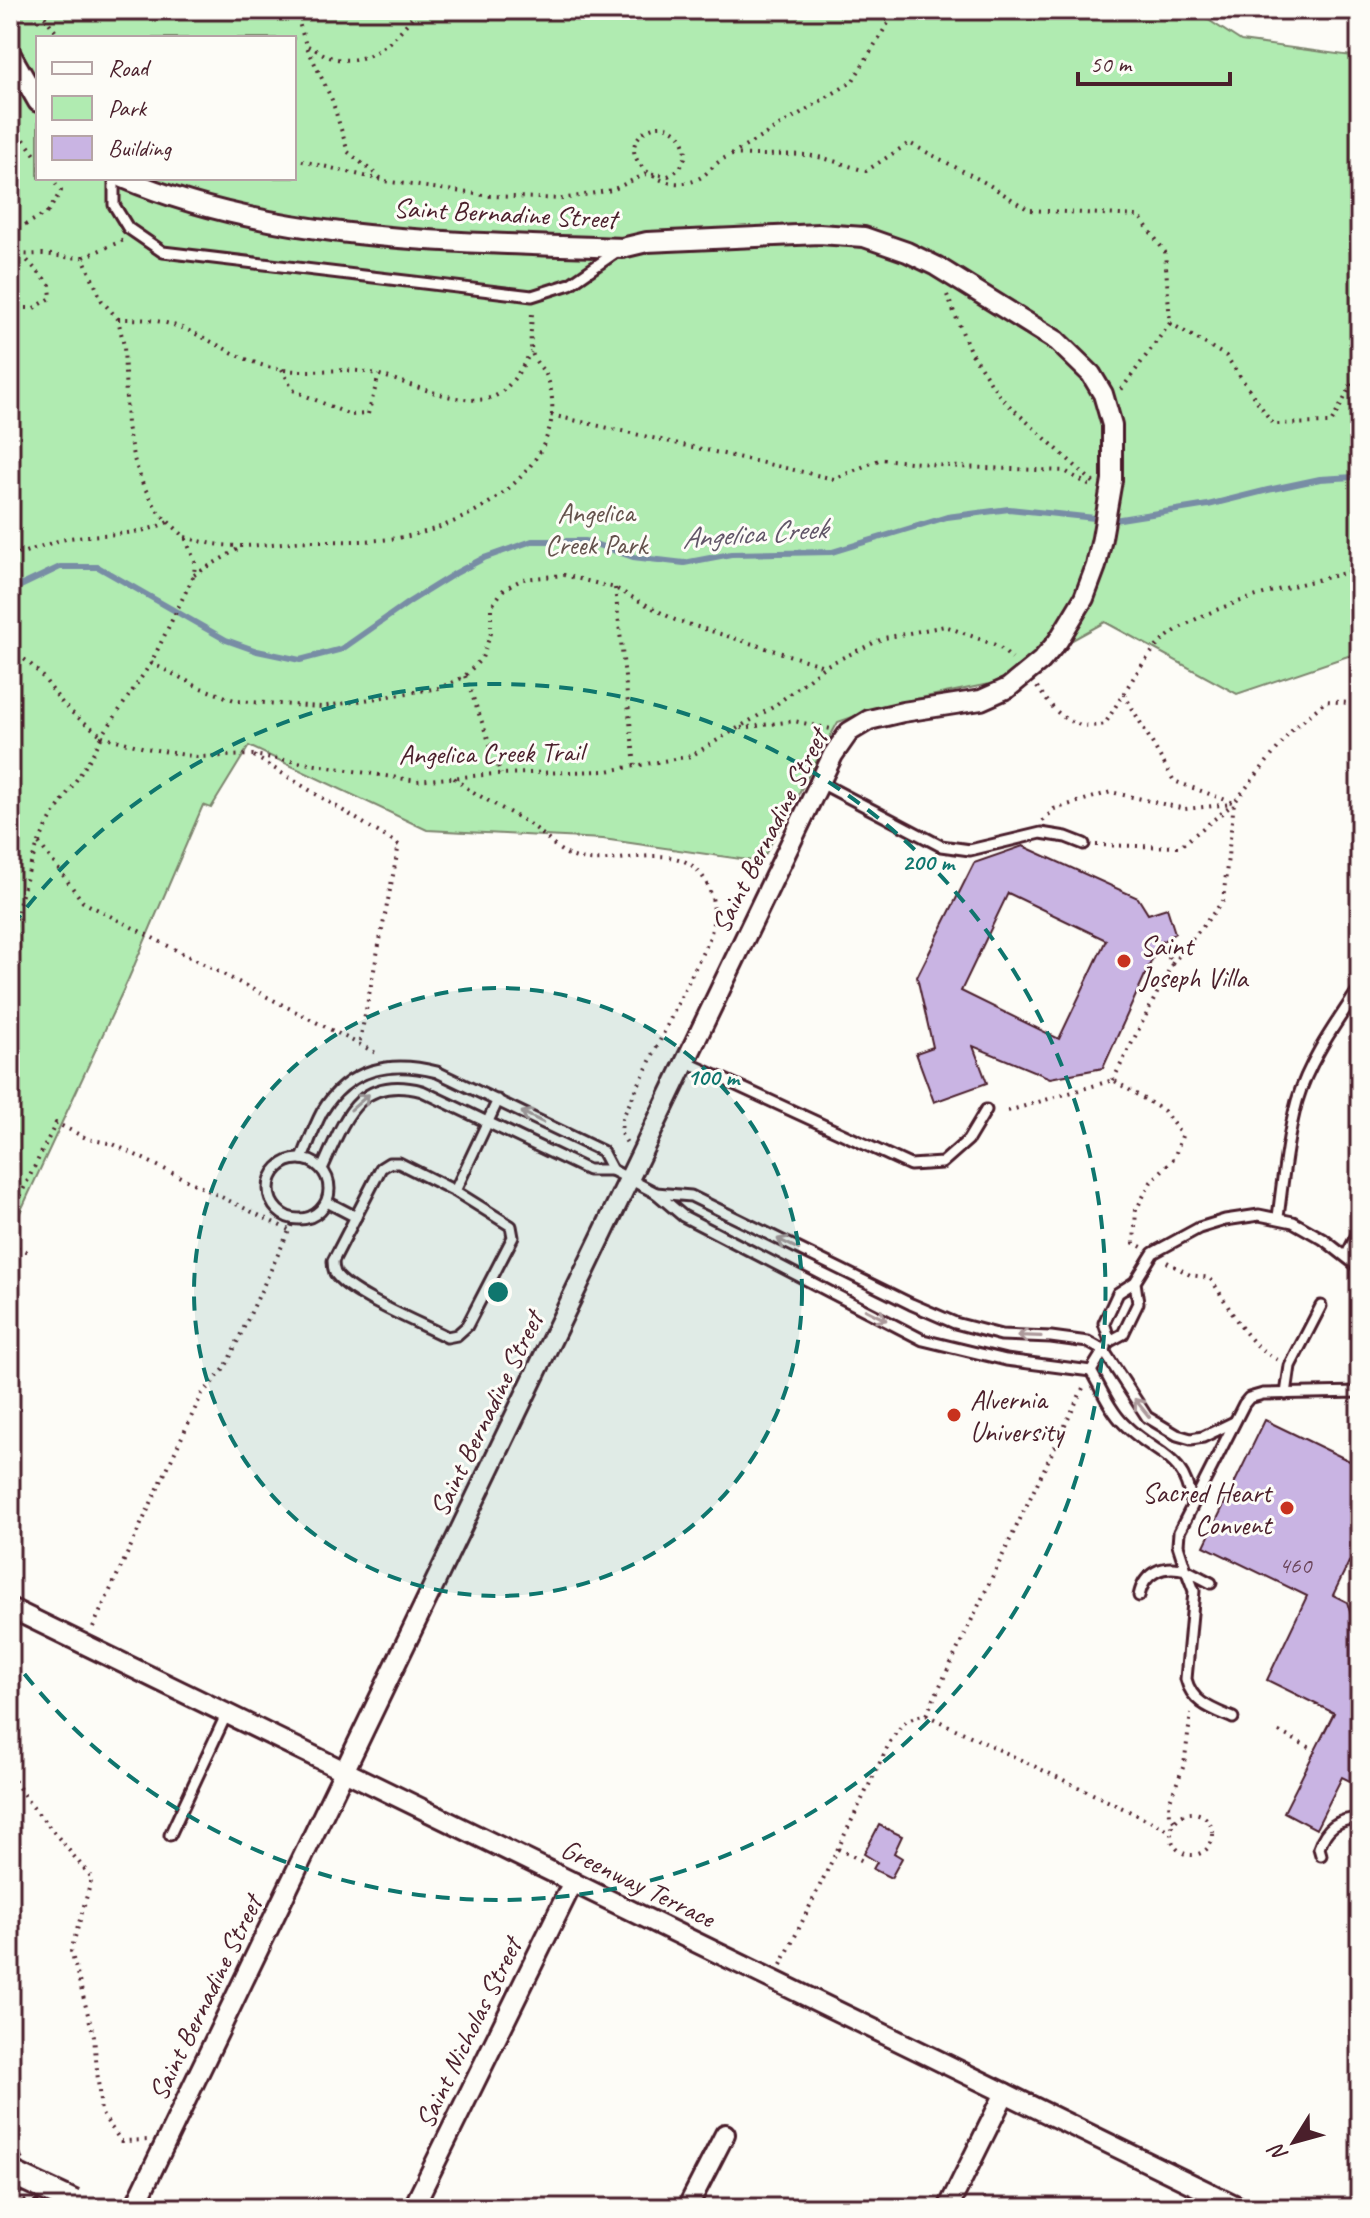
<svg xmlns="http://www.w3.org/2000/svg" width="1370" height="2218" viewBox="0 0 1370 2218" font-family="Caveat,sans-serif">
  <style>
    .green { fill: #b0ebb1; stroke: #7d856e; stroke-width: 2; fill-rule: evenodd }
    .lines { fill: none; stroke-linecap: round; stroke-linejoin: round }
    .stream { stroke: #788da5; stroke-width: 6 }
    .building { fill: #c9b4e3; stroke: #4a1f2b; stroke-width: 2; fill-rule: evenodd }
    .service-casing { stroke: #4a1f2b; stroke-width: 15 }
    .minor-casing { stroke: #4a1f2b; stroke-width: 24 }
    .path { stroke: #4a1f2b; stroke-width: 4; stroke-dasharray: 2 6; stroke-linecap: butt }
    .service { stroke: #fdfcf7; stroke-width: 9 }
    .minor { stroke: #fdfcf7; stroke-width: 18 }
    .rail { stroke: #4a1f2b; stroke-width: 6; stroke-dasharray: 12 6; stroke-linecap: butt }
    .tertiary-bridge-casing { stroke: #4a1f2b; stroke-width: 28; stroke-linecap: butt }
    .tertiary-bridge { stroke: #fdfcf7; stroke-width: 22 }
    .oneway { stroke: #ac999b }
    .ring { fill: none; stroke: #0f766e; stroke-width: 4; stroke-dasharray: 14 10 }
    .poi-dot { fill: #c8321e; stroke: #fdfcf7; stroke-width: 3 }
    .labels { text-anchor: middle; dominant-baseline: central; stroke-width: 6; stroke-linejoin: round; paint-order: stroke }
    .number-label { font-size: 24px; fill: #6a4459 }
    .street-label { font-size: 28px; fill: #4a1f2b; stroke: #fdfcf7 }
    .park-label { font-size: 28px; fill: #64524c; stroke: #fdfcf7 }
    .poi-label { font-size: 28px; fill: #4a1f2b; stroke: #fdfcf7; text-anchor: start }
    .water-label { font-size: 30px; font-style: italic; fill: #615668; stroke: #fdfcf7 }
    .centre { fill: #0f766e; stroke: #fdfcf7; stroke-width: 4 }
    .ring-label { font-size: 24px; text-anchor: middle; font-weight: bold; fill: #0f766e; stroke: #fdfcf7; stroke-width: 6; stroke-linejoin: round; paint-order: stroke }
  </style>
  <rect width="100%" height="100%" fill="#fdfcf7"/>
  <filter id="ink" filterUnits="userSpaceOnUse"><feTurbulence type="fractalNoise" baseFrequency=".0125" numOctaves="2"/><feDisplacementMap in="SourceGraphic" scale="16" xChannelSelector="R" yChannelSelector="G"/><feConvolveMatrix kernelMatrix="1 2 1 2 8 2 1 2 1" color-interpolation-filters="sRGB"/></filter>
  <g filter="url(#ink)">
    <path class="green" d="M10 10H1193L1241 41 1360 57V652L1237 694 1105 622 994 683 887 705 838 722 761 862 603 839 427 830 249 746 211 808 203 805 128 980 10 1234ZM38 38H294V178H38Z"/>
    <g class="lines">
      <polyline class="stream" points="10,591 60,567 98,567 226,640 257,651 300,660 342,649 409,602 454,574 484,558 532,541 586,541 633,557 684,563 731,554 832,552 947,517 1009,509 1114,520 1208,505 1268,490 1320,479 1354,477 1360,473"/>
    </g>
    <g class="building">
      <path d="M1023 846 1138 898 1148 914 1167 908 1175 933 1159 944 1103 1068 1050 1078 973 1046 987 1083 934 1102 916 1053 933 1047 917 977 974 863ZM1008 893 1106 940 1059 1039 961 991Z"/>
      <polygon points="1265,1420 1360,1466 1360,1568 1349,1562 1333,1595 1347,1602 1353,1621 1360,1619 1360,1740 1352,1755 1360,1759 1360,1786 1342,1777 1316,1829 1284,1812 1334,1713 1267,1680 1307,1596 1204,1546"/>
      <polygon points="879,1825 902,1836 894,1853 902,1858 891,1878 873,1869 877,1862 864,1854"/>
    </g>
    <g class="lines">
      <defs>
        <g id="service">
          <polyline points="114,178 114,205 128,228 163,252 532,296 570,284 619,250"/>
          <polyline points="819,782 941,846 970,850 1041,833 1066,837 1084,844"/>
          <polyline points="686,1062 910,1165 942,1163 968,1140 986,1110"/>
          <circle cx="299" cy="1189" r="30"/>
          <path d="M302 1159C308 1144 314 1127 322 1112 348 1068 391 1060 437 1072L602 1151 612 1170H588L422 1091C357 1074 344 1121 322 1169"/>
          <polyline points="612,1170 656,1193"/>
          <path d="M455 1191 511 1226 513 1237 467 1326 457 1335 447 1337C422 1324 348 1294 335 1273 333 1268 333 1267 333 1261L381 1168 389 1163H399L455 1191 498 1100"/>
          <polyline points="327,1202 356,1217"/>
          <path d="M1278 1217C1283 1179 1287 1138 1297 1101 1309 1060 1337 1022 1360 987"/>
          <polyline points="1346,1256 1360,1229"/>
          <polyline points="1135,1282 1138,1303 1123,1334 1110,1341 1104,1323 1118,1293 1135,1282 1153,1253 1199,1228 1225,1220 1259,1215 1293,1222 1323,1239 1360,1268"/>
          <polyline points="1091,1371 1006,1360 923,1340 683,1216 656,1193 691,1196 911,1304 955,1323 1001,1335 1051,1337 1088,1342 1104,1351 1147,1417 1177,1435 1191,1439 1203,1437 1234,1422"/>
          <path d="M1091 1371C1101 1389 1111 1412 1125 1425 1157 1457 1184 1452 1192 1505"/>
          <polyline points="1091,1371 1106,1347"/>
          <polyline points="1286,1394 1290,1366 1321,1306"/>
          <polyline points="1211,1583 1186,1570 1178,1545 1179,1532 1244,1404 1249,1398 1263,1394 1360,1392"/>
          <path d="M1139 1596C1144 1572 1163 1564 1186 1570L1194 1591 1186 1679C1192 1703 1212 1709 1233 1718"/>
          <polyline points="170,1835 227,1713"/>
          <path d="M1321 1855 1319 1848C1326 1827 1338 1819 1360 1818"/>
        </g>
        <g id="minor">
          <polyline points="10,53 38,102"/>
          <path d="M123 178C275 243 459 242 622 248L647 242 819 234 864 237 907 252 936 266 1057 341 1091 374 1103 394 1112 425V480L1102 538 1096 566 1084 598 1058 641 1041 661 1008 688 981 700 903 712 869 720 849 732 833 755 134 2208"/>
          <polyline points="10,1608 1241,2208"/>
          <polyline points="413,2208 573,1882"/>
          <polyline points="687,2208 725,2134"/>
          <polyline points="948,2208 1005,2093"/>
        </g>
      </defs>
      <use href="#service" class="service-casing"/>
      <use href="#minor" class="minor-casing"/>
      <g class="path">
        <polyline points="40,10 60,38"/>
        <path d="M295 10 306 45 332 100 348 152 384 181 490 196 562 199 612 190 648 173 668 176C705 159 677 112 647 130 615 150 649 181 674 183 708 186 708 162 732 155 740 154 750 155 757 155 773 155 790 154 806 155 826 157 847 166 866 171L909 143 986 183 1029 210 1139 216 1165 252 1170 323 1121 390"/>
        <path d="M308 46C317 50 328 58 337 59 375 65 397 36 418 10"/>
        <polyline points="10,120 38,159"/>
        <polyline points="731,155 852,82 896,10"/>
        <polyline points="294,159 381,180"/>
        <polyline points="48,212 61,191 52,178"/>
        <polyline points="10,227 20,228 48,212 52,215"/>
        <path d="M10 251C23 256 30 254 43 254 57 255 68 259 83 257L102 301 118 319 124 346 127 426 133 456 143 485 159 513 185 537 195 562 194 575 151 663 102 736 145 748 197 757 253 755 417 781 494 774 607 771 691 756 773 707 825 666 884 638 945 626 998 646 1012 659"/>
        <polyline points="84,257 124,240"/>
        <polyline points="947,295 970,351 1001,398 1094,483"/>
        <polyline points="10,308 34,308 51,298 50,285 24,257"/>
        <path d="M118 319C135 319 150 319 166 323 202 332 232 357 268 367 303 376 338 366 372 373 401 379 468 412 497 395 512 386 522 367 531 352"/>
        <polyline points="1170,323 1226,356 1273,424 1331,423 1360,370"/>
        <polyline points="282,369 293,390 350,415 368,414 379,375"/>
        <polyline points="551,415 834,479 881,459 959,467 1065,471 1092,487"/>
        <path d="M185 537C236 553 261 543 311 541 338 541 364 542 390 539 451 532 534 491 550 426 554 412 553 386 545 373 540 366 534 361 532 352 529 340 532 323 532 310"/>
        <path d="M10 556C30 552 49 542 70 538 103 533 137 537 168 522"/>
        <polyline points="194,575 238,549"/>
        <polyline points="615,588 635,766"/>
        <path d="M10 652C35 661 47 684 63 704 74 716 90 726 102 736 85 773 56 804 39 842 27 871 15 918 10 949"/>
        <polyline points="151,663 201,688 237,701 321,707 439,688 464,677 482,658 491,633 491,607 504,589 523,579 564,575 615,588 675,620 824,666"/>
        <polyline points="465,676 501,774"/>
        <path d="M1037 687C1056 713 1070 732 1105 724 1117 704 1144 658 1160 643 1204 602 1302 585 1360 569"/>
        <polyline points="1124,694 1174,781 1234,803 1293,729 1326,701 1360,704"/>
        <polyline points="741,728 794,721 831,729"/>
        <polyline points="254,756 399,845 359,1045"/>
        <path d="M454 778C481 800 505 808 532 826 546 835 555 850 571 856 612 873 681 831 707 884 716 903 715 918 710 937L622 1119 621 1134 627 1143"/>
        <polyline points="1043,821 1054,809 1111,792 1185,809 1232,804"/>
        <polyline points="39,843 83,902 378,1054"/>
        <polyline points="1096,845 1179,847 1232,805"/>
        <polyline points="1172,964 1223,901 1234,803"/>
        <polyline points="1113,1080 1172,964 1163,945"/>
        <polyline points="1008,1111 1113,1080 1164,1111 1182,1136 1174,1158 1151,1182 1136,1210 1134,1243 1142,1247"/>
        <polyline points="10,1235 21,1194 56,1123 88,1139 113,1144 289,1230"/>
        <polyline points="10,1244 28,1252"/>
        <path d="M1167 1262 1190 1275 1210 1278C1232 1309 1242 1341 1278 1360"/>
        <polyline points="93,1627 202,1394 225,1368 294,1220"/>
        <polyline points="926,1715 1171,1831"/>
        <polyline points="1279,1732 1315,1750"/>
        <polyline points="10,1774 27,1800 92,1878 71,1951 94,2037 101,2113 121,2141 149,2140"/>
        <circle cx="1192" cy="1834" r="21"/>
        <polyline points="1174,1821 1170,1816 1169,1803 1184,1765 1191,1713"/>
        <polyline points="838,1849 865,1862"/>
        <path d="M781 1965 891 1740C901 1726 907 1716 926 1715L1083 1388"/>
      </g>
      <use href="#service" class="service"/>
      <use href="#minor" class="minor"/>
      <g class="rail">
        <polyline points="10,2132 39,2208"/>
        <polyline points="10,2166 26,2208"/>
      </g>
      <defs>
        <polyline id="tertiary-bridge" points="10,2172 74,2202"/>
      </defs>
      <use href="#tertiary-bridge" class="tertiary-bridge-casing"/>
      <use href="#tertiary-bridge" class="tertiary-bridge"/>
    </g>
    <defs><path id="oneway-shaft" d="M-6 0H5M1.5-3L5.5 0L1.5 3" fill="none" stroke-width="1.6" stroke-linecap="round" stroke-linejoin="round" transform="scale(2)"/></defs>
    <g class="oneway">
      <use href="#oneway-shaft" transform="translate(360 1102) rotate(-41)"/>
      <use href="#oneway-shaft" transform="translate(532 1117) rotate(-154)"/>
      <use href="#oneway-shaft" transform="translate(788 1244) rotate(-154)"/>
      <use href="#oneway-shaft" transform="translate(876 1315) rotate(27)"/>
      <use href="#oneway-shaft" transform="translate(1029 1336) rotate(-178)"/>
      <use href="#oneway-shaft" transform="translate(1142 1408) rotate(-129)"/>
    </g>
  </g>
  <circle cx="498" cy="1292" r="304" fill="#0f766e" fill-opacity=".12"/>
  <g class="ring">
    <circle cx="498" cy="1292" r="304"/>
    <path d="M12 926A608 608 0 1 1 12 1658"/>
  </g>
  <g class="poi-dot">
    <circle cx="1124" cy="961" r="8"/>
    <circle cx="954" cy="1415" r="8"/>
    <circle cx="1287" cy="1508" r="8"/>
  </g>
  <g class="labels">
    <g class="number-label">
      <text x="1295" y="1565">460</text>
    </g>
    <g class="street-label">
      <text transform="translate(505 213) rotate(3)">Saint Bernadine Street</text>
      <text transform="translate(491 753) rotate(-1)">Angelica Creek Trail</text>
      <text transform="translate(769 831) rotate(-63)">Saint Bernadine Street</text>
      <text transform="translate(486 1414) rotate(-64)">Saint Bernadine Street</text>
      <text transform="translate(638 1883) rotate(26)">Greenway Terrace</text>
      <text transform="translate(205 1998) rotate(-64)">Saint Bernadine Street</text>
      <text transform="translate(468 2033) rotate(-64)">Saint Nicholas Street</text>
    </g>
    <g class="park-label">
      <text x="596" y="512">Angelica<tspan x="596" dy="32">Creek Park</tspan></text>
    </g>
    <g class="poi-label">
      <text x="1140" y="945">Saint<tspan x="1140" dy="32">Joseph Villa</tspan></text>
      <text x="970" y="1399">Alvernia<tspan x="970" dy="32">University</tspan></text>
      <text x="1271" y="1492" text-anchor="end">Sacred Heart<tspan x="1271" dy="32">Convent</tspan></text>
    </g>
    <g class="water-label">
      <text transform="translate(754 533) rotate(-4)">Angelica Creek</text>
    </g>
  </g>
  <circle cx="498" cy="1292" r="12" class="centre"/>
  <g class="ring-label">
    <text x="928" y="870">200 m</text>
    <text x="713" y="1085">100 m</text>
  </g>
  <rect width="1370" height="2218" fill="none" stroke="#fdfcf7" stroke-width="40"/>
  <rect x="20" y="20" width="1330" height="2178" fill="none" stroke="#4a1f2b" stroke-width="3" filter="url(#ink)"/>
  <rect x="36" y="36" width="260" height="144" fill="#fdfcf7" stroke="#b5a4a5" stroke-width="2"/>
  <rect x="52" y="62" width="40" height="12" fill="#fdfcf7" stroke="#b5a4a5" stroke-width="2"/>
  <text x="108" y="76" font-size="24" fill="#4a1f2b">Road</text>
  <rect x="52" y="96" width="40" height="24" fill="#b0ebb1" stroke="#b5a4a5" stroke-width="2"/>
  <text x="108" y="116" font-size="24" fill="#4a1f2b">Park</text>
  <rect x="52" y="136" width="40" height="24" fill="#c9b4e3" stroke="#b5a4a5" stroke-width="2"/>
  <text x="108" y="156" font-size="24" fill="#4a1f2b">Building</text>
  <g transform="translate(1294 2142) rotate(233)" stroke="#fdfcf7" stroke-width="6" paint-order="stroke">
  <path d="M0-6L14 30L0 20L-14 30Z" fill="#4a1f2b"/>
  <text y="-12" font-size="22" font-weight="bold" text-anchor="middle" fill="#4a1f2b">N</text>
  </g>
  <path d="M1078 72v12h152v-12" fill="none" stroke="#4a1f2b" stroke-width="4"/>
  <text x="1090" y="72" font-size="24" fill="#4a1f2b" stroke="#fdfcf7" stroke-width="6" paint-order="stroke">50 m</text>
</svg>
